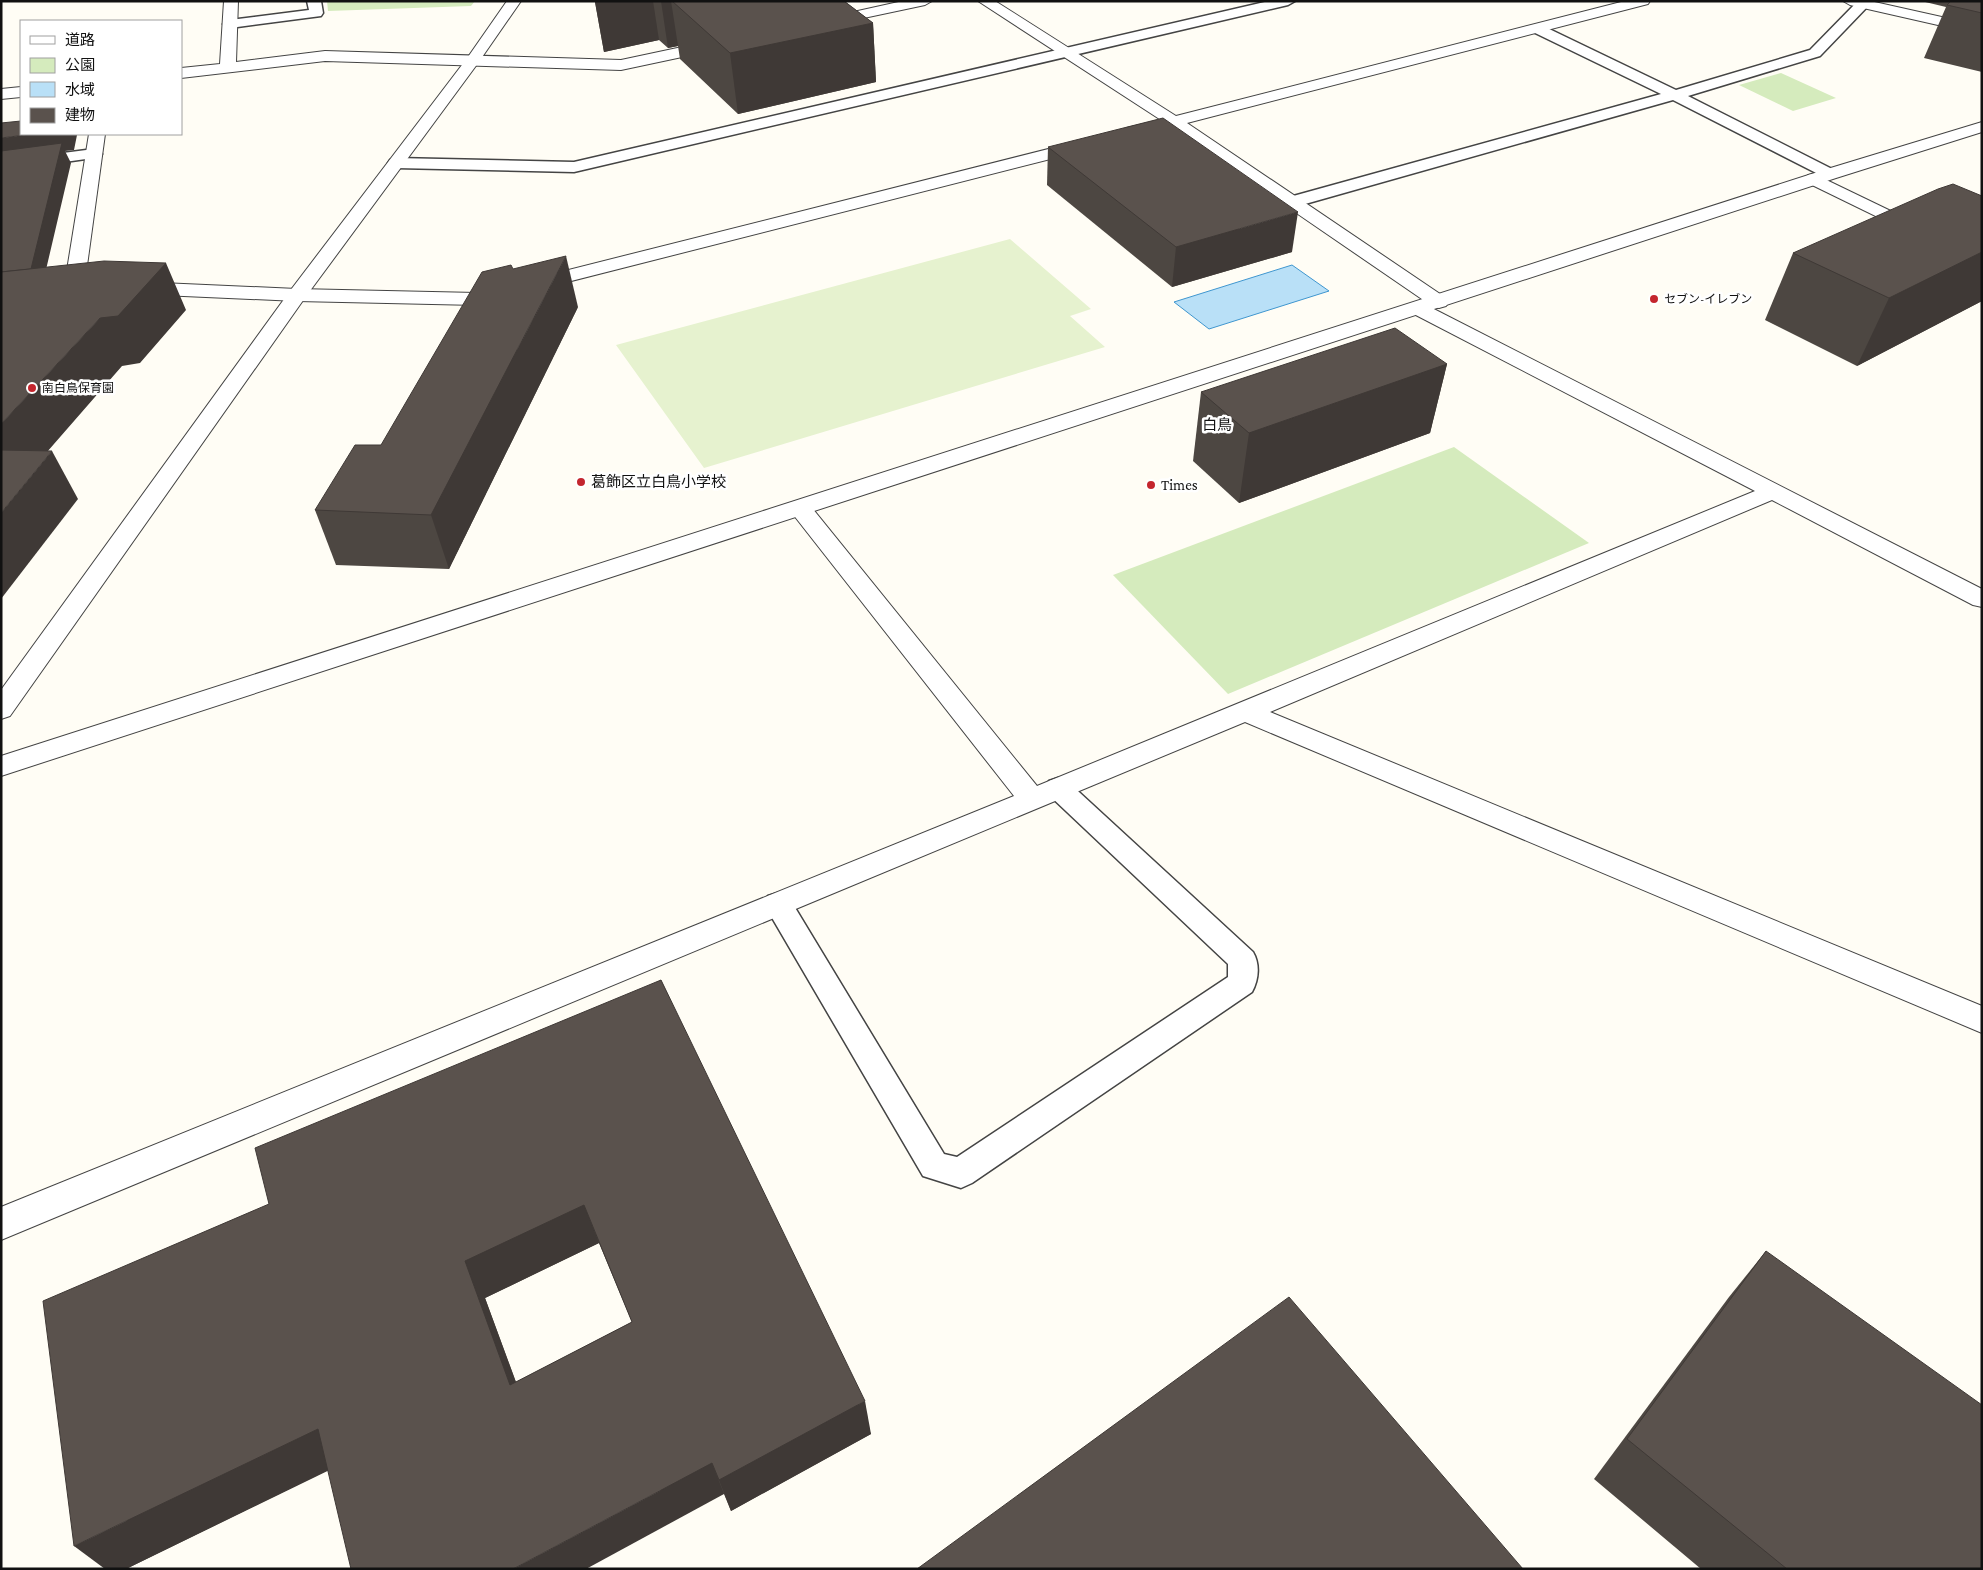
<svg xmlns="http://www.w3.org/2000/svg" width="1983" height="1570" viewBox="0 0 1983 1570" font-family="'Crimson Pro','Noto Sans JP',serif">
  <style>
    .green { fill: #d5ebbd }
    .pitch { fill: #e6f2cf }
    .water { fill: #b9e0f7; stroke: #3f96cf }
    .lines { fill: none; stroke-linecap: round; stroke-linejoin: round }
    .service-casing { stroke: #444; stroke-width: 3 }
    .minor-casing { stroke: #444; stroke-width: 2 }
    .tertiary-casing { stroke: #444; stroke-width: 2 }
    .service { fill: #fff; fill-rule: evenodd }
    .minor { fill: #fff; fill-rule: evenodd }
    .tertiary { fill: #fff; fill-rule: evenodd }
    .wall { fill: #4d4742; fill-rule: evenodd }
    .shaded-wall { fill: #3f3936 }
    .building { fill: #5a524d; stroke: #3f3936; fill-rule: evenodd }
    .poi-dot { fill: #c4262e; stroke: #fff; stroke-width: 2 }
    .labels { text-anchor: middle; dominant-baseline: central; stroke-width: 5; stroke-linejoin: round; paint-order: stroke }
    .far-poi-label { font-size: 12px; fill: #111; stroke: #fff; text-anchor: start }
    .far-quarter-label { font-size: 15px; fill: #111; stroke: #fff }
    .poi-label { font-size: 15px; fill: #111; stroke: #fff; text-anchor: start }
  </style>
  <rect width="100%" height="100%" fill="#fffdf5"/>
  <g class="green">
    <polygon points="327,1 475,1 471,6 328,11"/>
    <polygon points="1781,73 1836,98 1793,111 1739,85"/>
    <polygon points="1454,447 1589,543 1228,694 1113,575"/>
  </g>
  <polygon class="pitch" points="1010,239 1091,309 1070,316 1105,347 704,468 616,345"/>
  <polygon class="water" points="1292,265 1329,291 1209,329 1174,302"/>
  <g class="lines">
    <defs>
      <g id="service">
        <polygon points="307,1 321,1 323,13 321,16 230,28 225,27 223,24 225,21 230,20 309,10"/>
        <polygon points="1269,1 1295,1 1288,5 574,172 396,168 390,166 388,163 390,160 396,158 574,162"/>
        <polygon points="1858,1 1868,1 1870,4 1820,56 1688,96 1836,171 1838,174 1836,177 1824,177 1673,100 1298,206 1286,206 1284,202 1286,198 1661,94 1533,32 1531,29 1533,26 1543,26 1676,90 1810,50"/>
        <polygon points="94,149 100,151 102,154 100,157 1,171 1,161"/>
        <path d="M1058 778 1067 781 1253 952C1260 964 1259 979 1252 992L972 1183 961 1188 923 1176 764 904 768 896 778 893 788 896 944 1154 957 1157 1228 977V964L1049 795 1045 788 1049 781Z"/>
      </g>
      <g id="minor">
        <polygon points="224,1 238,1 236,62 325,51 621,60 715,40 720,42 723,45 720,48 715,50 621,70 325,61 181,78 181,68 220,64"/>
        <polygon points="903,1 932,1 925,5 826,26 821,25 819,22 821,19 826,18"/>
        <polygon points="978,1 995,1 1176,116 1625,1 1650,1 1648,4 1187,123 1446,298 1449,302 1446,306 1439,308 1432,306 1171,127 1133,137 1127,136 1125,132 1127,128 1161,120"/>
        <polygon points="21,87 21,97 1,99 1,89"/>
        <polygon points="89,134 105,134 83,295 80,299 73,301 66,299 63,295"/>
        <polygon points="1084,140 1090,141 1092,145 1090,149 477,305 297,301 139,294 132,292 129,288 132,284 139,282 297,289 477,293"/>
        <polygon points="1814,174 1982,255 1982,268 1808,183 1805,179 1808,175"/>
        <polygon points="1417,302 1424,304 1982,589 1982,607 1973,605 1772,500 1270,712 1982,1006 1982,1033 1245,722 1,1240 1,1207 1014,796 792,513 789,508 792,503 800,501 808,503 1037,786 1755,491 1410,312 1407,308 1410,304"/>
      </g>
      <g id="tertiary">
        <polygon points="507,1 521,1 478,63 304,299 10,716 1,719 1,690 290,291 468,57"/>
        <polygon points="1843,1 1870,1 1982,26 1982,35 1850,5"/>
        <polygon points="1982,122 1982,132 1836,178 1,776 1,756 1824,170"/>
      </g>
    </defs>
    <use href="#service" class="service-casing"/>
    <use href="#minor" class="minor-casing"/>
    <use href="#tertiary" class="tertiary-casing"/>
    <use href="#service" class="service"/>
    <use href="#minor" class="minor"/>
    <use href="#tertiary" class="tertiary"/>
  </g>
  <g class="wall">
    <polygon points="595,1 844,1 873,23 876,82 738,114 680,59 678,46 668,48 659,40 604,52 595,2"/>
    <polygon points="1921,1 1982,1 1982,72 1924,58 1946,7"/>
    <polygon points="1048,147 1292,252 1172,287 1047,185"/>
    <polygon points="1982,196 1982,301 1857,366 1765,320 1793,253"/>
    <polygon points="578,307 449,569 336,565 315,510 381,445"/>
    <polygon points="1447,364 1430,433 1239,503 1193,461 1201,392"/>
    <path d="M661 980 871 1434 731 1511 724 1494 328 1470 126 1569H105L269 1204ZM599 1243 632 1322 516 1382 485 1298Z"/>
    <polygon points="1766,1251 1982,1569 1701,1569 1594,1479 1729,1297"/>
  </g>
  <g class="shaded-wall">
    <polygon points="600,1 653,1 659,40 604,52 595,2"/>
    <polygon points="661,1 671,1 678,46 668,48"/>
    <polygon points="873,23 876,82 738,114 730,53"/>
    <polygon points="34,134 76,134 77,135 74,150 65,151 71,163 41,291 1,297 1,138"/>
    <polygon points="1298,212 1292,252 1172,287 1176,247"/>
    <polygon points="1982,252 1982,301 1857,366 1889,298"/>
    <polygon points="566,256 578,307 449,569 431,515"/>
    <polygon points="166,263 186,310 140,363 122,366 6,499 1,491 1,424 100,318"/>
    <polygon points="1447,364 1430,433 1239,503 1249,433"/>
    <polygon points="52,451 78,499 1,599 1,513"/>
    <polygon points="584,1205 599,1243 485,1298 529,1418 510,1385 465,1261"/>
    <polygon points="865,1401 871,1434 731,1511 719,1480"/>
    <polygon points="318,1429 346,1462 126,1569 105,1569 74,1546"/>
    <polygon points="712,1463 724,1494 586,1569 513,1569"/>
  </g>
  <g class="building">
    <polygon points="672,1 844,1 873,23 730,53"/>
    <polygon points="1951,1 1982,1 1982,13 1947,5"/>
    <polygon points="1163,118 1298,212 1176,247 1048,147"/>
    <polygon points="21,121 21,134 34,134 1,138 1,123"/>
    <polygon points="62,143 31,269 1,272 1,151"/>
    <polygon points="1953,184 1982,196 1982,252 1889,298 1793,253 1938,189"/>
    <polygon points="566,256 431,515 315,510 355,445 381,445 482,272 511,265 513,269"/>
    <polygon points="104,261 166,263 118,316 100,318 1,424 1,272"/>
    <polygon points="1395,328 1447,364 1249,433 1201,392"/>
    <polygon points="1,450 52,451 1,513"/>
    <path d="M661 980 865 1401 719 1480 712 1463 513 1569H351L318 1429 74 1546 43 1301 269 1204 255 1148ZM584 1205 632 1322 510 1385 465 1261Z"/>
    <polygon points="1766,1251 1982,1405 1982,1569 1787,1569 1627,1439"/>
    <polygon points="1289,1297 1523,1569 917,1569"/>
  </g>
  <g class="poi-dot">
    <circle cx="1654" cy="299" r="5"/>
    <circle cx="32" cy="388" r="5"/>
    <circle cx="581" cy="482" r="5"/>
    <circle cx="1151" cy="485" r="5"/>
  </g>
  <g class="labels">
    <g class="far-poi-label">
      <text x="1664" y="299">セブン-イレブン</text>
      <text x="42" y="388">南白鳥保育園</text>
    </g>
    <g class="far-quarter-label">
      <text x="1217" y="425">白鳥</text>
    </g>
    <g class="poi-label">
      <text x="591" y="482">葛飾区立白鳥小学校</text>
      <text x="1161" y="485">Times</text>
    </g>
  </g>
  <rect width="1983" height="1570" fill="none" stroke="#111111" stroke-width="5"/>
  <rect x="20" y="20" width="162" height="115" fill="#ffffff" stroke="#a0a0a0"/>
  <rect x="30" y="36" width="25" height="8" fill="#ffffff" stroke="#a0a0a0"/>
  <text x="65" y="45" font-size="15" fill="#111111">道路</text>
  <rect x="30" y="58" width="25" height="15" fill="#d5ebbd" stroke="#a0a0a0"/>
  <text x="65" y="70" font-size="15" fill="#111111">公園</text>
  <rect x="30" y="82" width="25" height="15" fill="#b9e0f7" stroke="#a0a0a0"/>
  <text x="65" y="95" font-size="15" fill="#111111">水域</text>
  <rect x="30" y="108" width="25" height="15" fill="#5a524d" stroke="#a0a0a0"/>
  <text x="65" y="120" font-size="15" fill="#111111">建物</text>
</svg>
